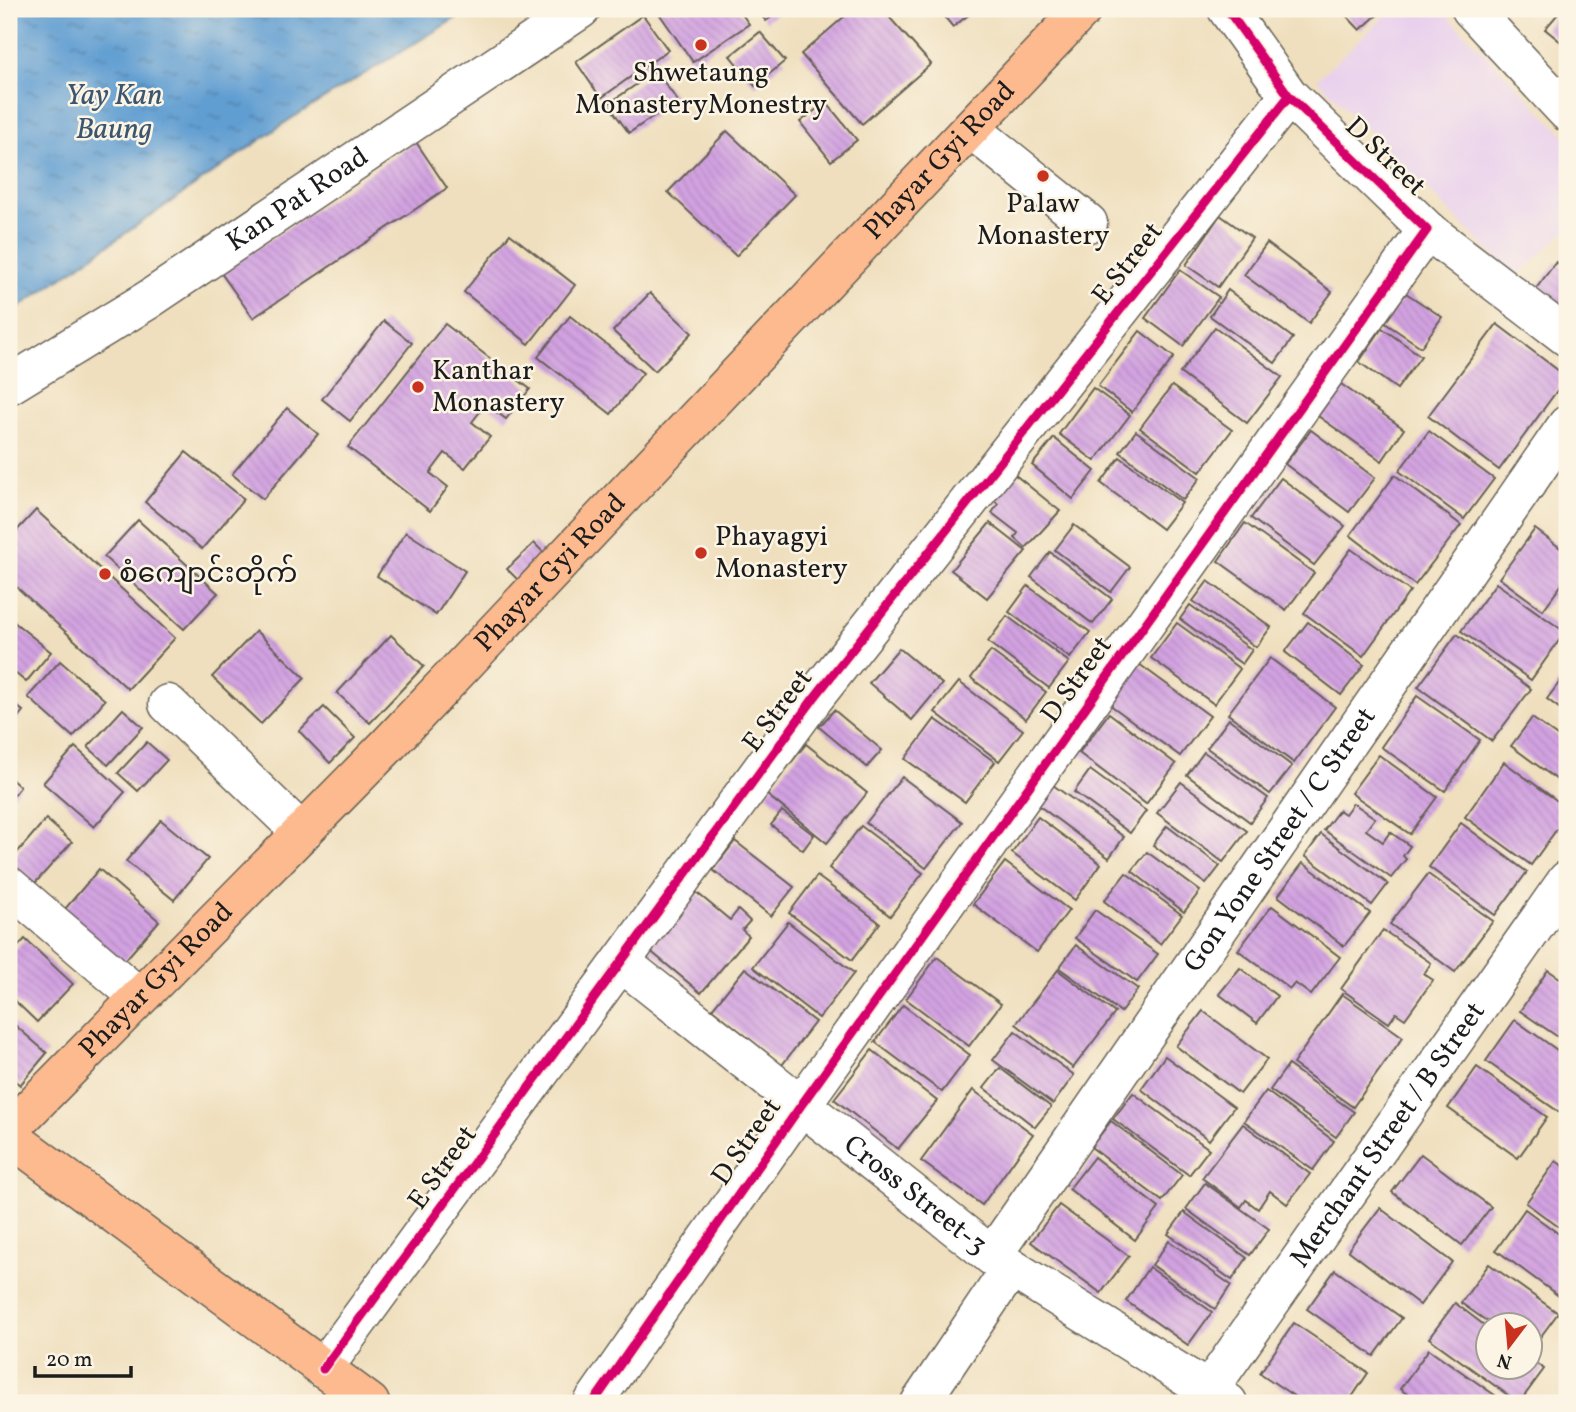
<svg xmlns="http://www.w3.org/2000/svg" width="1576" height="1412" viewBox="0 0 1576 1412" font-family="Vollkorn,'Noto Sans Myanmar',serif">
  <style>
    .built { fill: #e9d1ed }
    .water { fill: url(#water-ripples); stroke: #3e5d77; stroke-width: 2 }
    .building { fill: url(#building-back-hatch) }
    .lines { fill: none; stroke-linecap: round; stroke-linejoin: round }
    .minor-casing { stroke: #666055; stroke-width: 41 }
    .major-casing { stroke: #666055; stroke-width: 41 }
    .minor { stroke: #fff; stroke-width: 38 }
    .major { stroke: #fcba8e; stroke-width: 38 }
    .cycleway-casing { stroke: #fcf5e5; stroke-width: 13 }
    .cycleway { stroke: #d6006c; stroke-width: 9 }
    .poi-dot { fill: #c8321e; stroke: #fcf5e5; stroke-width: 2.5 }
    .labels { text-anchor: middle; dominant-baseline: central; stroke-width: 5; stroke-linejoin: round; paint-order: stroke }
    .poi-label { font-size: 28px; fill: #1c1c1c; stroke: #fcf5e5; text-anchor: start }
    .street-label { font-size: 28px; fill: #1c1c1c; stroke: #fcf5e5 }
    .water-label { font-size: 30px; font-style: italic; fill: #3b566e; stroke: #fcf5e5 }
  </style>
  <defs>
    <pattern id="water-ripples" width="26" height="14" patternUnits="userSpaceOnUse" patternTransform="scale(1.75)"><rect width="26" height="14" fill="#619ed2"/><path d="M2 4q2-2 4 0t4 0M15 11q2-2 4 0t4 0" fill="none" stroke="#4f80aa"/></pattern>
    <pattern id="building-back-hatch" width="6" height="6" patternUnits="userSpaceOnUse" patternTransform="scale(1.75)"><rect width="6" height="6" fill="#d2a2e1"/><path d="M-1 5l2 2M0 0l6 6M5-1l2 2" fill="none" stroke="#b48bc0"/></pattern>
  </defs>
  <rect width="100%" height="100%" fill="#fcf5e5"/>
  <filter id="ink" filterUnits="userSpaceOnUse"><feTurbulence type="fractalNoise" baseFrequency=".0143" numOctaves="2"/><feDisplacementMap in="SourceGraphic" scale="14" xChannelSelector="R" yChannelSelector="G"/><feConvolveMatrix kernelMatrix="1 2 1 2 8 2 1 2 1" color-interpolation-filters="sRGB"/></filter>
  <filter id="wash" filterUnits="userSpaceOnUse"><feTurbulence type="fractalNoise" baseFrequency=".00686" numOctaves="4" result="noise"/><feDisplacementMap in="SourceGraphic" scale="28" xChannelSelector="R" yChannelSelector="G"/><feGaussianBlur stdDeviation="1.57" result="paint"/><feColorMatrix in="noise" values="0 0 0 0 0 0 0 0 0 0 0 0 0 0 0 0 0 1.4 0 .05"/><feComposite in="paint" operator="in"/></filter>
  <g filter="url(#wash)">
    <rect width="100%" height="100%" fill="#efdfbe"/>
    <polygon class="built" points="1393,9 1441,9 1567,138 1567,229 1516,278 1317,79"/>
    <polygon class="water" points="9,9 471,9 289,120 9,314"/>
    <g id="blocks">
      <g class="building">
        <polygon points="656,9 738,9 749,24 693,62"/>
        <polygon points="756,9 783,9 766,21"/>
        <polygon points="853,9 882,9 931,64 862,124 801,54"/>
        <polygon points="938,9 976,9 953,27"/>
        <polygon points="1340,9 1384,9 1360,30"/>
        <polygon points="1562,9 1567,9 1567,47 1545,29"/>
        <polygon points="643,15 668,50 601,98 576,62"/>
        <polygon points="760,32 785,61 755,86 730,56"/>
        <polygon points="656,71 677,100 629,133 608,104"/>
        <polygon points="826,102 857,140 831,161 800,122"/>
        <polygon points="727,131 795,195 736,256 668,192"/>
        <polygon points="416,142 447,188 253,318 221,273"/>
        <polygon points="1220,215 1252,238 1218,287 1186,265"/>
        <polygon points="510,234 575,285 529,344 464,292"/>
        <polygon points="1267,243 1332,292 1309,323 1244,275"/>
        <polygon points="1556,262 1567,270 1567,319 1532,294"/>
        <polygon points="1180,270 1219,297 1183,346 1145,318"/>
        <polygon points="1228,290 1293,338 1275,363 1210,316"/>
        <polygon points="650,293 692,333 655,371 613,331"/>
        <polygon points="1406,293 1442,317 1421,347 1385,323"/>
        <polygon points="570,316 643,373 611,414 538,357"/>
        <polygon points="384,321 412,343 350,421 322,399"/>
        <polygon points="445,324 530,389 506,419 486,404 472,422 490,437 465,468 445,453 430,473 448,487 430,511 348,447"/>
        <polygon points="1497,324 1567,377 1499,470 1428,416"/>
        <polygon points="1215,327 1282,377 1247,423 1180,373"/>
        <polygon points="1382,328 1421,356 1397,389 1359,362"/>
        <polygon points="1140,331 1174,357 1132,412 1098,386"/>
        <polygon points="1341,384 1404,429 1382,461 1318,416"/>
        <polygon points="1172,386 1232,430 1200,472 1140,428"/>
        <polygon points="1093,388 1130,415 1095,461 1059,434"/>
        <polygon points="287,408 318,434 263,499 232,474"/>
        <polygon points="1311,430 1375,478 1349,512 1285,464"/>
        <polygon points="1136,431 1200,478 1183,500 1120,452"/>
        <polygon points="1429,431 1494,479 1464,519 1399,471"/>
        <polygon points="1054,438 1095,471 1073,499 1032,465"/>
        <polygon points="186,452 244,499 202,549 145,502"/>
        <polygon points="1120,457 1182,503 1162,529 1101,483"/>
        <polygon points="1014,474 1060,511 1026,548 1015,538 1018,533 992,513 998,504 994,500"/>
        <polygon points="1395,475 1461,525 1415,585 1350,535"/>
        <polygon points="1281,478 1345,526 1314,565 1251,518"/>
        <polygon points="36,510 175,638 128,689 9,580 9,539"/>
        <polygon points="138,520 218,593 184,629 104,557"/>
        <polygon points="990,523 1026,551 987,598 951,570"/>
        <polygon points="1245,523 1314,573 1286,610 1218,561"/>
        <polygon points="1074,525 1130,567 1111,592 1055,550"/>
        <polygon points="1535,529 1567,553 1567,587 1562,584 1543,610 1499,578"/>
        <polygon points="406,532 465,571 436,615 377,576"/>
        <polygon points="534,543 556,565 529,591 507,569"/>
        <polygon points="1351,549 1410,591 1363,656 1304,613"/>
        <polygon points="1050,552 1112,599 1093,624 1031,577"/>
        <polygon points="1208,581 1271,627 1256,647 1193,601"/>
        <polygon points="1496,583 1565,632 1531,680 1461,631"/>
        <polygon points="1028,586 1090,632 1070,658 1009,612"/>
        <polygon points="1190,605 1252,650 1242,664 1180,619"/>
        <polygon points="1007,616 1069,662 1049,688 988,642"/>
        <polygon points="9,618 51,652 26,682 9,668"/>
        <polygon points="1308,622 1364,665 1341,695 1285,652"/>
        <polygon points="1177,623 1240,669 1214,704 1151,658"/>
        <polygon points="256,631 305,678 261,724 212,677"/>
        <polygon points="1457,634 1531,689 1492,741 1418,687"/>
        <polygon points="391,635 424,666 370,723 337,693"/>
        <polygon points="899,648 942,684 912,720 869,683"/>
        <polygon points="991,651 1046,692 1026,719 971,678"/>
        <polygon points="1270,658 1335,707 1294,763 1228,714"/>
        <polygon points="60,661 105,700 73,737 28,697"/>
        <polygon points="1139,664 1210,716 1180,756 1109,704"/>
        <polygon points="1567,672 1567,714 1547,699"/>
        <polygon points="959,682 1023,730 999,761 935,712"/>
        <polygon points="1417,696 1480,740 1445,791 1381,747"/>
        <polygon points="9,700 23,711 11,726 9,724"/>
        <polygon points="324,707 355,738 330,763 299,731"/>
        <polygon points="123,709 143,727 108,765 88,747"/>
        <polygon points="834,710 882,750 867,767 819,727"/>
        <polygon points="1109,713 1176,764 1146,804 1079,753"/>
        <polygon points="1532,718 1567,743 1567,787 1511,746"/>
        <polygon points="935,719 995,762 965,802 905,759"/>
        <polygon points="1229,719 1292,766 1270,794 1207,748"/>
        <polygon points="147,742 167,760 138,791 118,773"/>
        <polygon points="806,744 867,793 827,843 766,794"/>
        <polygon points="75,747 125,792 94,827 43,783"/>
        <polygon points="1204,752 1268,798 1250,822 1187,775"/>
        <polygon points="1379,755 1437,797 1410,834 1351,793"/>
        <polygon points="1504,762 1567,808 1567,815 1531,865 1465,817"/>
        <polygon points="1090,770 1146,811 1130,833 1074,792"/>
        <polygon points="9,777 20,787 9,801"/>
        <polygon points="902,777 962,822 926,868 866,823"/>
        <polygon points="1181,782 1247,831 1223,862 1157,813"/>
        <polygon points="1053,785 1124,837 1109,858 1038,805"/>
        <polygon points="1353,803 1375,818 1366,830 1383,842 1390,832 1410,846 1403,856 1406,859 1391,878 1324,830 1339,810 1345,814"/>
        <polygon points="782,811 814,835 803,850 771,825"/>
        <polygon points="1038,817 1101,864 1075,900 1012,853"/>
        <polygon points="46,819 72,842 27,892 9,877 9,862"/>
        <polygon points="161,820 208,859 174,900 126,861"/>
        <polygon points="1461,823 1527,872 1495,915 1429,867"/>
        <polygon points="861,826 923,873 890,916 829,868"/>
        <polygon points="1167,826 1220,866 1206,884 1153,845"/>
        <polygon points="1321,834 1388,884 1372,905 1305,856"/>
        <polygon points="735,841 794,887 771,916 713,870"/>
        <polygon points="1147,852 1200,891 1184,912 1132,871"/>
        <polygon points="1005,862 1069,910 1037,952 973,904"/>
        <polygon points="1303,863 1370,913 1344,946 1278,896"/>
        <polygon points="99,869 159,921 114,973 54,922"/>
        <polygon points="1126,873 1182,915 1160,944 1104,901"/>
        <polygon points="1428,874 1493,921 1455,972 1390,924"/>
        <polygon points="817,876 880,923 852,960 789,913"/>
        <polygon points="696,892 730,920 738,910 750,921 742,930 749,936 701,993 648,949"/>
        <polygon points="1272,906 1340,957 1311,995 1295,983 1290,989 1238,950"/>
        <polygon points="1095,910 1158,954 1137,982 1075,938"/>
        <polygon points="788,922 854,973 819,1018 753,967"/>
        <polygon points="1383,930 1431,963 1424,974 1433,980 1405,1019 1396,1013 1389,1023 1341,989"/>
        <polygon points="25,939 73,984 37,1022 9,995 9,956"/>
        <polygon points="1076,945 1138,989 1121,1012 1059,968"/>
        <polygon points="937,957 1001,1004 969,1046 906,999"/>
        <polygon points="745,968 815,1022 782,1065 712,1009"/>
        <polygon points="1240,968 1277,996 1257,1023 1219,994"/>
        <polygon points="1058,970 1115,1013 1073,1068 1016,1024"/>
        <polygon points="1548,970 1567,983 1567,1043 1520,1011"/>
        <polygon points="1342,994 1403,1037 1353,1107 1293,1064"/>
        <polygon points="903,1005 970,1055 942,1092 875,1042"/>
        <polygon points="1203,1011 1267,1059 1240,1094 1176,1046"/>
        <polygon points="9,1020 47,1053 20,1085 9,1076"/>
        <polygon points="1515,1020 1567,1057 1567,1100 1559,1112 1486,1061"/>
        <polygon points="1015,1031 1074,1075 1053,1104 993,1060"/>
        <polygon points="872,1050 937,1101 898,1149 834,1099"/>
        <polygon points="1165,1056 1234,1107 1209,1140 1141,1089"/>
        <polygon points="1288,1065 1354,1112 1336,1137 1270,1090"/>
        <polygon points="1477,1067 1547,1117 1518,1158 1448,1108"/>
        <polygon points="1000,1068 1051,1107 1035,1127 984,1088"/>
        <polygon points="973,1090 1033,1134 982,1205 921,1161"/>
        <polygon points="1266,1091 1334,1141 1313,1170 1244,1121"/>
        <polygon points="1133,1093 1209,1149 1189,1175 1113,1119"/>
        <polygon points="1111,1121 1182,1175 1162,1201 1091,1147"/>
        <polygon points="1243,1124 1310,1174 1287,1204 1270,1191 1258,1209 1246,1200 1241,1207 1202,1178"/>
        <polygon points="1421,1154 1491,1207 1462,1245 1392,1192"/>
        <polygon points="1094,1157 1159,1208 1135,1240 1069,1189"/>
        <polygon points="1556,1161 1567,1169 1567,1233 1526,1203"/>
        <polygon points="1205,1183 1269,1229 1250,1255 1186,1209"/>
        <polygon points="1059,1205 1129,1256 1101,1293 1031,1242"/>
        <polygon points="1380,1208 1452,1262 1420,1305 1348,1250"/>
        <polygon points="1525,1209 1567,1240 1567,1302 1496,1250"/>
        <polygon points="1184,1212 1247,1258 1232,1280 1168,1234"/>
        <polygon points="1169,1241 1231,1285 1215,1309 1152,1265"/>
        <polygon points="1489,1264 1558,1313 1530,1351 1530,1324 1491,1324 1461,1303"/>
        <polygon points="1149,1267 1212,1312 1188,1345 1126,1301"/>
        <polygon points="1335,1270 1402,1318 1374,1356 1307,1309"/>
        <polygon points="1455,1303 1488,1328 1488,1366 1530,1366 1530,1359 1544,1369 1519,1403 1429,1338"/>
        <polygon points="1294,1323 1368,1373 1348,1403 1304,1403 1260,1373"/>
        <polygon points="1429,1349 1506,1403 1420,1403 1400,1389"/>
      </g>
    </g>
  </g>
  <g filter="url(#ink)">
    <use href="#blocks" fill-opacity="0" stroke="#666055" stroke-width="2"/>
    <g class="lines">
      <defs>
        <g id="minor">
          <polyline points="1471,9 1567,112"/>
          <polyline points="971,129 1088,223"/>
          <polyline points="1427,230 1567,337"/>
          <path id="s1" d="M9 385 148 300 581 9"/>
          <polyline points="168,704 302,833"/>
          <polyline points="9,886 139,997"/>
          <path id="s2" d="M622 963 992 1256 1228 1403"/>
          <path id="s3" d="M992 1256 1567 425"/>
          <polyline points="323,1369 814,698 1289,96"/>
          <path id="s4" d="M1208 1391 1567 880"/>
          <polyline points="593,1403 802,1104 1427,230 1289,96 1227,9"/>
          <polyline points="920,1403 1011,1268"/>
        </g>
        <g id="major">
          <path id="s5" d="M9 1130 386 747 1083 9"/>
          <polyline points="9,1136 370,1403"/>
        </g>
      </defs>
      <use href="#minor" class="minor-casing"/>
      <use href="#major" class="major-casing"/>
      <use href="#minor" class="minor"/>
      <use href="#major" class="major"/>
      <defs>
        <g id="cycleway">
          <polyline points="323,1369 814,698 1289,96"/>
          <polyline points="593,1403 802,1104 1427,230 1289,96 1227,9"/>
        </g>
      </defs>
      <use href="#cycleway" class="cycleway-casing"/>
      <use href="#cycleway" class="cycleway"/>
    </g>
  </g>
  <g class="poi-dot">
    <circle cx="701" cy="45" r="7"/>
    <circle cx="1043" cy="176" r="7"/>
    <circle cx="418" cy="387" r="7"/>
    <circle cx="701" cy="553" r="7"/>
    <circle cx="105" cy="574" r="7"/>
  </g>
  <g class="labels">
    <g class="poi-label">
      <text x="701" y="73" text-anchor="middle">Shwetaung<tspan x="701" dy="32">MonasteryMonestry</tspan></text>
      <text x="1043" y="204" text-anchor="middle">Palaw<tspan x="1043" dy="32">Monastery</tspan></text>
      <text x="432" y="371">Kanthar<tspan x="432" dy="32">Monastery</tspan></text>
      <text x="715" y="537">Phayagyi<tspan x="715" dy="32">Monastery</tspan></text>
      <text x="119" y="574">စံကျောင်းတိုက်</text>
    </g>
    <g class="street-label">
      <text transform="translate(1385 157) rotate(44)">D Street</text>
      <text stroke="none"><textPath href="#s5" startOffset="1344">Phayar Gyi Road</textPath></text>
      <text stroke="none"><textPath href="#s1" startOffset="343">Kan Pat Road</textPath></text>
      <text transform="translate(1128 264) rotate(-52)">E Street</text>
      <text stroke="none"><textPath href="#s5" startOffset="777">Phayar Gyi Road</textPath></text>
      <text transform="translate(1077 680) rotate(-54)">D Street</text>
      <text transform="translate(778 711) rotate(-53)">E Street</text>
      <text stroke="none"><textPath href="#s3" startOffset="506">Gon Yone Street / C Street</textPath></text>
      <text stroke="none"><textPath href="#s5" startOffset="210">Phayar Gyi Road</textPath></text>
      <text stroke="none"><textPath href="#s4" startOffset="313">Merchant Street / B Street</textPath></text>
      <text transform="translate(747 1142) rotate(-55)">D Street</text>
      <text transform="translate(443 1168) rotate(-54)">E Street</text>
      <text stroke="none"><textPath href="#s2" startOffset="374">Cross Street-3</textPath></text>
    </g>
    <g class="water-label">
      <text x="114" y="96">Yay Kan<tspan x="114" dy="34">Baung</tspan></text>
    </g>
  </g>
  <rect width="1576" height="1412" fill="none" stroke="#fcf5e5" stroke-width="35"/>
  <g transform="translate(1509 1346) rotate(196)"><circle r="33" fill="#fcf5e5" stroke="#a29e95" stroke-width="2"/>
  <path d="M0-5L12 26L0 18L-12 26Z" fill="#c8321e"/>
  <text y="-10" font-size="19" font-weight="bold" text-anchor="middle" fill="#1c1c1c">N</text>
  </g>
  <path d="M35 1366v10h96v-10" fill="none" stroke="#1c1c1c" stroke-width="3.5"/>
  <text x="46" y="1366" font-size="21" fill="#1c1c1c" stroke="#fcf5e5" stroke-width="5" paint-order="stroke">20 m</text>
</svg>
